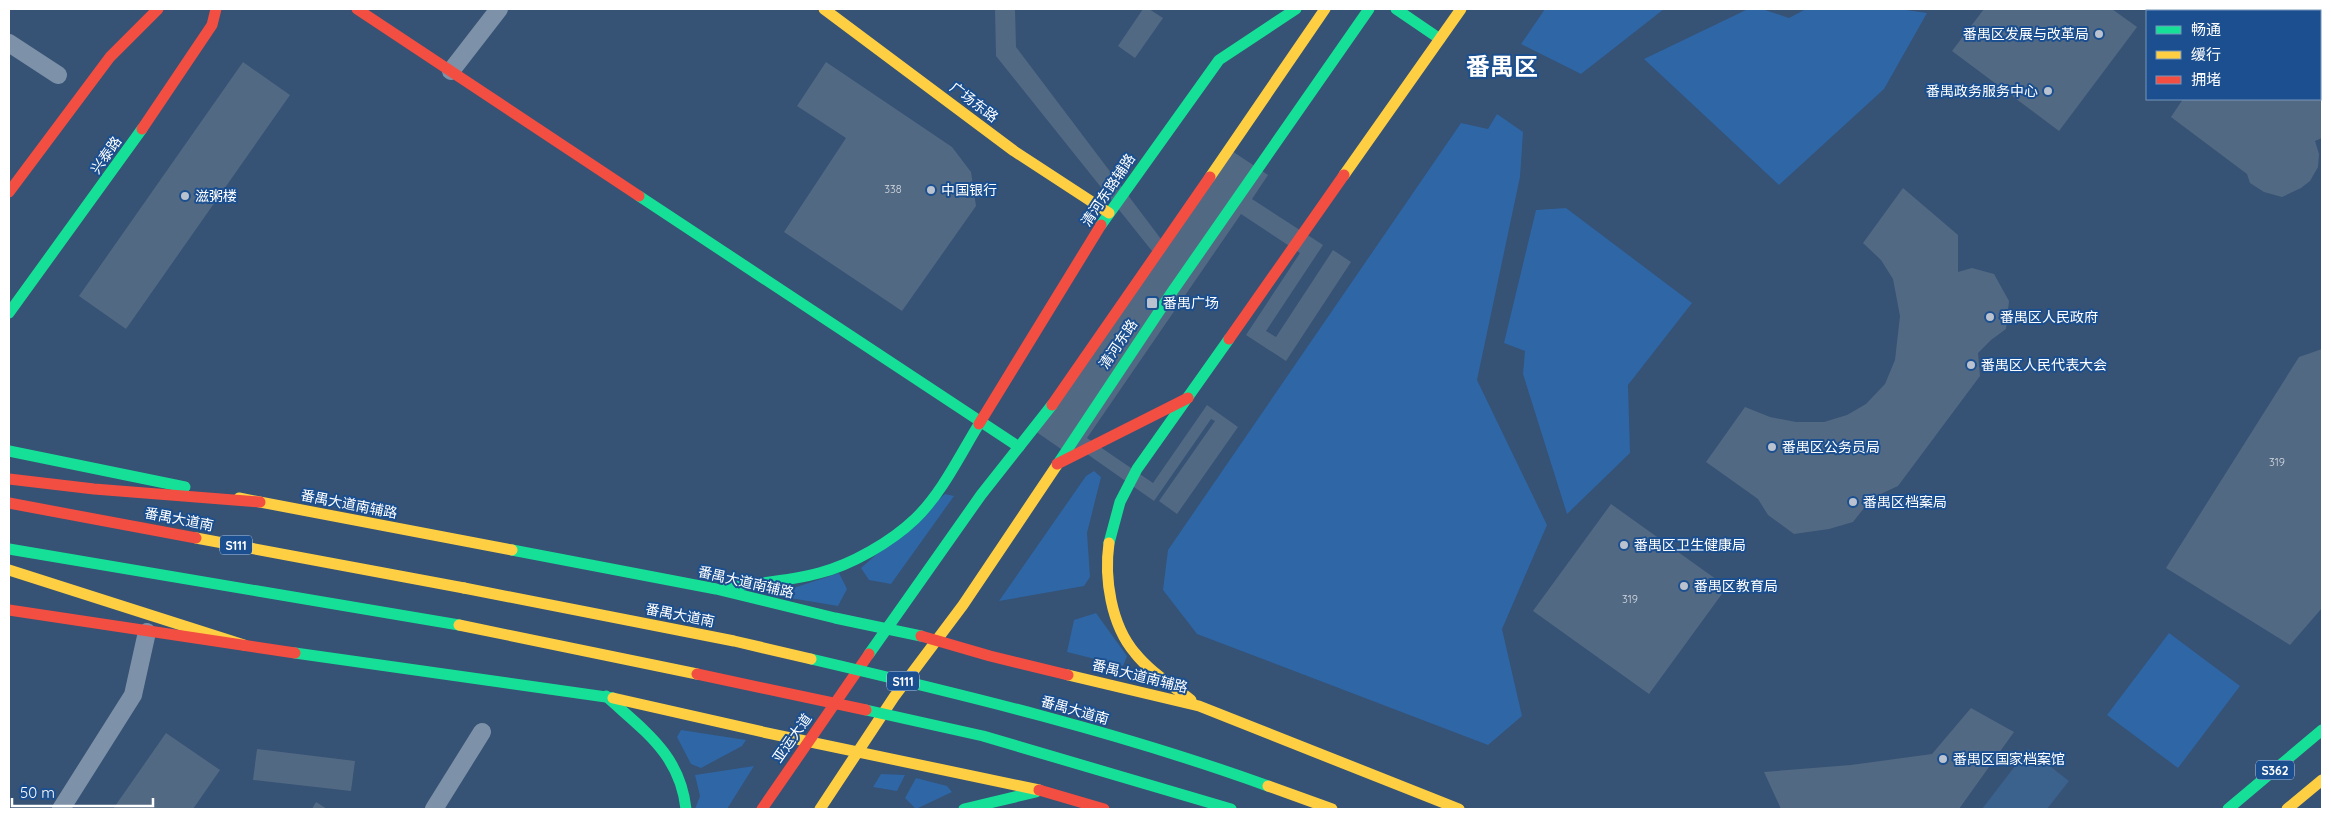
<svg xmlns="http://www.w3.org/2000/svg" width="2331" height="818" viewBox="0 0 2331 818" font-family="Quicksand,'Noto Sans SC',sans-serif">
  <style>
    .green { fill: #2f66a5 }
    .water { fill: #3b618d }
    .building { fill: #526984 }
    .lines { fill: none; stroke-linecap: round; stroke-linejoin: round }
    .street { stroke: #7d92a8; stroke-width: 18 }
    .fast { stroke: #16e098; stroke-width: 11 }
    .slow { stroke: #ffcf43; stroke-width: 11 }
    .jam { stroke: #f24e42; stroke-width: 11 }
    .fast-bridge { stroke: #16e098; stroke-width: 11 }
    .slow-bridge { stroke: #ffcf43; stroke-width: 11 }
    .jam-bridge { stroke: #f24e42; stroke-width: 11 }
    .poi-dot { fill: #b9c2ce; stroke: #1b4f8f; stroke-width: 2 }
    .labels { text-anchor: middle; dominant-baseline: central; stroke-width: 4; stroke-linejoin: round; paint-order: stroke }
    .number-label { font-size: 11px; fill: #d4dae0 }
    .shield { fill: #1b4f8f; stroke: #bbcadd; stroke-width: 1 }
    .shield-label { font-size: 12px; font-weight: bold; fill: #fff }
    .poi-label { font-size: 14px; fill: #fff; stroke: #1b4f8f; text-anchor: start }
    .street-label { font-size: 14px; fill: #fff; stroke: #1b4f8f }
    .town-label { font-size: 24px; font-weight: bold; fill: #fff; stroke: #1b4f8f }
  </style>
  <rect width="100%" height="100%" fill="#365274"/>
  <g class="green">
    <polygon points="1545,9 1664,9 1581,74 1521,44"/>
    <polygon points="1748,9 1762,9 1789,18 1806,9 1899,9 1927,13 1884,89 1779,185 1644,59"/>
    <polygon points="1497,114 1523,132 1520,177 1477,380 1547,525 1502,629 1522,716 1488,745 1197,634 1163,590 1168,550 1461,123 1488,129"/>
    <polygon points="1566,208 1692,303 1628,385 1630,453 1567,514 1523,374 1525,351 1504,343 1536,210"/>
    <polygon points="1094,471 1101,477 1087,533 1090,577 1084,586 999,601 1086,476"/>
    <polygon points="945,494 954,496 891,584 869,580 861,568"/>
    <polygon points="839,573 847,589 838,606 772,595"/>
    <polygon points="1096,613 1127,656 1123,666 1067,652 1074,620"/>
    <polygon points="2169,633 2240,686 2178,768 2107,715"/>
    <polygon points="681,730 746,740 742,746 701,768 691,764 677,737"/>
    <polygon points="754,766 727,809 695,809 700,796 695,775"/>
    <polygon points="881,774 905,775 897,791 873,787"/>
    <polygon points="916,778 947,786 952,792 916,809 905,798"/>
  </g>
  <polygon class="water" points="2028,749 2069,781 2047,809 1982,809"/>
  <g class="building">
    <polygon points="995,9 1015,9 1016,47 1164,243 1229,149 1268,175 1252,199 1323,245 1266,331 1276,337 1333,250 1351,262 1286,361 1246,335 1300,253 1241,214 1087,438 1153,483 1207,405 1238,427 1177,514 1159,501 1215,421 1211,419 1154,501 1080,449 1074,458 1035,431 1156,256 996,56"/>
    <polygon points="1143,9 1149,9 1163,18 1135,58 1118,46"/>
    <polygon points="1984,9 2112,9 2137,27 2059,131 1952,51"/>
    <polygon points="2167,9 2322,9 2322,138 2315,141 2319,154 2318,167 2310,181 2301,188 2282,197 2264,192 2250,183 2247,174 2171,117 2183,99 2320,99 2320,11 2165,11"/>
    <polygon points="243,62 290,95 126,329 79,296"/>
    <polygon points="826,62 952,147 971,172 976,206 902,311 784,232 846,138 797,106"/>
    <polygon points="1903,188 1958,235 1958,272 1972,268 1994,274 2009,301 2006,329 1991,340 1978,353 1980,376 1898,486 1872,498 1853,522 1829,529 1794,534 1768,515 1758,499 1706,462 1745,407 1770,417 1796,422 1824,422 1847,415 1866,404 1885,384 1895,360 1900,316 1893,279 1881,260 1863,243"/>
    <polygon points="2322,349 2322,608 2290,645 2166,568 2299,357"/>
    <polygon points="1611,504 1727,587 1649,694 1533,611"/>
    <polygon points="1971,708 2014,732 1959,809 1781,809 1764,772 1851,765 1932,754"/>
    <polygon points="166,733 220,770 193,809 113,809"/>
    <polygon points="257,749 355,761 351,791 253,780"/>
    <polygon points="316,802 327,809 312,809"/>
  </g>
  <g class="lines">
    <g class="street">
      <polyline points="9,43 58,75"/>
      <polyline points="451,71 499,9"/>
      <polyline points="61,809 133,695 147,632"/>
      <polyline points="434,809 482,732"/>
    </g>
    <g class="fast">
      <polyline points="1396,9 1440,39"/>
      <polyline points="639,196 1019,447"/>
      <polyline points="1101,225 1219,60 1296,9"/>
      <polyline points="9,313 142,129"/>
      <polyline points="9,451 185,487"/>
      <polyline points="1057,465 1172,292 1369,9"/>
      <polyline points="1109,543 1120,502 1137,469 1229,339"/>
      <polyline points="9,549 459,625"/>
      <polyline points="512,550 716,589 835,618 921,636"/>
      <path d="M728 587C758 583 790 581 819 573 851 565 891 542 915 519 942 493 960 455 979 424"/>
      <polyline points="295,653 613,698"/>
      <polyline points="869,654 981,495 1052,405"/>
      <path d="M606 696C644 731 680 754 686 809"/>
      <polyline points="964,809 1036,792"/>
      <polyline points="2228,809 2322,730"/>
    </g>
    <g class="slow">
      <polyline points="824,9 1014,151 1109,213"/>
      <polyline points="1344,175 1461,9"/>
      <polyline points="1210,177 1325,9"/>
      <polyline points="239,498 512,550"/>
      <polyline points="196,538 464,588"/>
      <path d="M1109 543C1104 578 1111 625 1135 653 1150 672 1172 685 1191 700"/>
      <polyline points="9,570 244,645"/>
      <polyline points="1068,675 1199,706 1459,809"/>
      <polyline points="613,698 763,732 1039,790"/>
      <polyline points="820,809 894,697 963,605 1057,465"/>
      <polyline points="2287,809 2322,780"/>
    </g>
    <g class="jam">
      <polyline points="357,9 639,196"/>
      <polyline points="142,129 212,25 216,9"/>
      <polyline points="9,192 110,57 158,9"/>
      <polyline points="1229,339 1344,175"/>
      <polyline points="1052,405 1210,177"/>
      <polyline points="979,424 1101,225"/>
      <polyline points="1057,464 1188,398"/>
      <polyline points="9,479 94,489 260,502"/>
      <polyline points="9,503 196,538"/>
      <polyline points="9,610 295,653"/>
      <polyline points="921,636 990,656 1068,675"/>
      <polyline points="1039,790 1104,809"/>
      <polyline points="762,809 869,654"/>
    </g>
    <g class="fast-bridge">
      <path d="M811 659C965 695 1119 732 1268 786"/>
      <polyline points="866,710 983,736 1231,809"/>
    </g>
    <g class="slow-bridge">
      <polyline points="464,588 734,641 811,659"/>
      <polyline points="459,625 697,674"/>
      <polyline points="1268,786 1332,809"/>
    </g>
    <polyline class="jam-bridge" points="697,674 866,710"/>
  </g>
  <g class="poi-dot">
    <circle cx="2099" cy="34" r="5"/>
    <circle cx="2048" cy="91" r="5"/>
    <circle cx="931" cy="190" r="5"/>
    <circle cx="185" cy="196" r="5"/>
    <rect x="1146" y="297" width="12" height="12" rx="2.5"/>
    <circle cx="1990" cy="317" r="5"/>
    <circle cx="1971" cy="365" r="5"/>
    <circle cx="1772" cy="447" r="5"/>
    <circle cx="1853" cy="502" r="5"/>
    <circle cx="1624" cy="545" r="5"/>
    <circle cx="1684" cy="586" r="5"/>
    <circle cx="1943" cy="759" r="5"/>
  </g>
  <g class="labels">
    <g class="number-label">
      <text x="893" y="189">338</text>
      <text x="2277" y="462">319</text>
      <text x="1630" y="599">319</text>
    </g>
    <g class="shield">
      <rect x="220" y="535.5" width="32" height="19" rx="4"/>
      <rect x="887" y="671.5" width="32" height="19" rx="4"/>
      <rect x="2256" y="760.5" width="38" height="19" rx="4"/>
    </g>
    <g class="shield-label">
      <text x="236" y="545">S111</text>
      <text x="903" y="681">S111</text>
      <text x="2275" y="770">S362</text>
    </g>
    <g class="poi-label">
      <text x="2089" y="34" text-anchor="end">番禺区发展与改革局</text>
      <text x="2038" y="91" text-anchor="end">番禺政务服务中心</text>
      <text x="941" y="190">中国银行</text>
      <text x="195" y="196">滋粥楼</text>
      <text x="1163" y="303">番禺广场</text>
      <text x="2000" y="317">番禺区人民政府</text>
      <text x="1981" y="365">番禺区人民代表大会</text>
      <text x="1782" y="447">番禺区公务员局</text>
      <text x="1863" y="502">番禺区档案局</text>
      <text x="1634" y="545">番禺区卫生健康局</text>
      <text x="1694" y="586">番禺区教育局</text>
      <text x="1953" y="759">番禺区国家档案馆</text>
    </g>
    <g class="street-label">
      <text transform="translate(974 102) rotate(37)">广场东路</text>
      <text transform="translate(106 155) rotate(-55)">兴泰路</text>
      <text transform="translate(1108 190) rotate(-56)">清河东路辅路</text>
      <text transform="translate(1118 344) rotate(-56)">清河东路</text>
      <text transform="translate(349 504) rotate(11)">番禺大道南辅路</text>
      <text transform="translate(179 519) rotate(11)">番禺大道南</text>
      <text transform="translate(746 582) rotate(13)">番禺大道南辅路</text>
      <text transform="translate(680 615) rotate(11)">番禺大道南</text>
      <text transform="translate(1140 676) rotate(14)">番禺大道南辅路</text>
      <text transform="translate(1075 710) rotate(16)">番禺大道南</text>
      <text transform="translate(792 738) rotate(-55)">亚运大道</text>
    </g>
    <g class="town-label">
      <text x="1502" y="66">番禺区</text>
    </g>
  </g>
  <rect width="2331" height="818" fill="none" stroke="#ffffff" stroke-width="20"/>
  <rect x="2146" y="10" width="175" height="90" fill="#1b4f8f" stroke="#7695bc"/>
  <rect x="2156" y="26" width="25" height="8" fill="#16e098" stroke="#7695bc"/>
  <text x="2191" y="35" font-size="15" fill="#ffffff">畅通</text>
  <rect x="2156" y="51" width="25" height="8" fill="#ffcf43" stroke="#7695bc"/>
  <text x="2191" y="60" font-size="15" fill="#ffffff">缓行</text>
  <rect x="2156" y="76" width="25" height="8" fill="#f24e42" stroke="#7695bc"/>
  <text x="2191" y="85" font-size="15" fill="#ffffff">拥堵</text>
  <path d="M12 798v8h141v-8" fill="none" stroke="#ffffff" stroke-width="2.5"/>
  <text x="20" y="798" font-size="15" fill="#ffffff" stroke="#1b4f8f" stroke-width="4" paint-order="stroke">50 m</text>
</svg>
